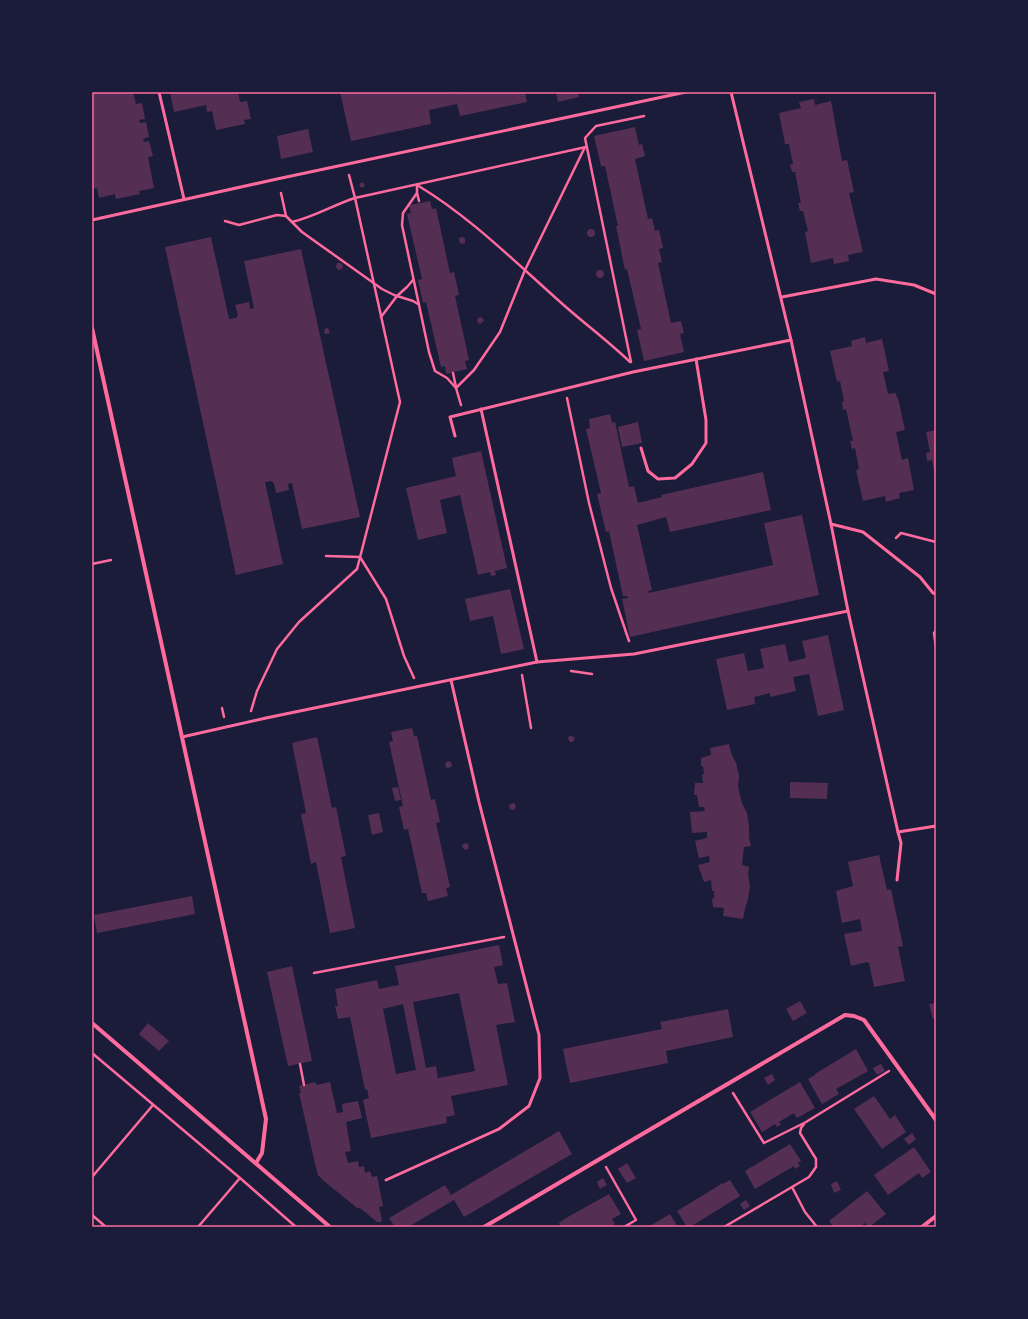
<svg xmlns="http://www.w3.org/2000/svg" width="1028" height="1319" viewBox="0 0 1028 1319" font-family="Bitter,serif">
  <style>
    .building { fill: #542f53; fill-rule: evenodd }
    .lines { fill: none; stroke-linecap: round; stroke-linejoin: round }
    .path { stroke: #ff6b9d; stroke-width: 2.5 }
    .service { stroke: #ff6b9d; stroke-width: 3 }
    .minor { stroke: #ff6b9d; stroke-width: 4 }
    .neatline { fill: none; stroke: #ff6b9d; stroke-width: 1.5 }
  </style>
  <rect width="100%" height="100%" fill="#1b1b3a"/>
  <g class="building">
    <polygon points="92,92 133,92 136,104 142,103 145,119 139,120 140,123 146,122 149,137 143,139 144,142 149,141 153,156 148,157 154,188 139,191 140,194 116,199 115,194 99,198 97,188 92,189"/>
    <polygon points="170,92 238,92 240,102 247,101 251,119 244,120 245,124 216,130 212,111 207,112 206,105 174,112"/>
    <polygon points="340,92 454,92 455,94 462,92 525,92 527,102 460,116 457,104 429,110 431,124 351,141"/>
    <polygon points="556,92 578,92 579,97 558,102"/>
    <polygon points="814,99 815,105 831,101 842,161 847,160 854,192 849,193 863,252 848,255 849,261 834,264 833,258 811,263 805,232 808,231 803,211 800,211 798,203 801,203 795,172 792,172 790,165 793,164 789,144 785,144 779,113 801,108 799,102"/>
    <polygon points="635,127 639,145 642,144 645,156 635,159 648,219 652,218 655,231 659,230 663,248 659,249 662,262 658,263 671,323 681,321 684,333 680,334 684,352 644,361 637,330 641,329 627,269 625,270 616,226 618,226 605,166 601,166 594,136"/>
    <polygon points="308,129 313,152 281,159 277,136"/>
    <circle cx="362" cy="185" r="2.5"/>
    <polygon points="430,201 432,209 436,208 450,273 454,272 459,295 455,296 469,360 465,361 467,369 446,374 445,366 441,367 426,302 423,303 418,280 422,279 407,214 411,213 409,205"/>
    <circle cx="591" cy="233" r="4"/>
    <polygon points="211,237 229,319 236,318 238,315 235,305 249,302 250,309 254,308 244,261 301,249 360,517 302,529 292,483 288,484 289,490 276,493 274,483 271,481 265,482 283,564 236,575 165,247"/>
    <polygon points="463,237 465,239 465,243 461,244 459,241 459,238"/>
    <polygon points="337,263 341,263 343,266 342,269 338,270 336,267"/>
    <circle cx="600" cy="274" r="4"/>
    <polygon points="481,317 484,320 482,323 479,324 477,321 478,318"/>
    <polygon points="328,328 330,333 325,334 324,329"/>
    <polygon points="865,337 866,343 882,339 889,371 883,372 888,394 896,393 897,398 898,398 905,430 896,432 902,460 908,458 914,490 899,493 900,498 886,502 885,496 863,501 856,470 859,469 855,448 852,449 850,441 853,441 846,409 843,410 842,402 844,401 840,381 837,382 830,351 852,346 851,341"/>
    <polygon points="610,414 612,423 615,422 629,487 634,486 638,503 662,497 661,495 763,472 771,510 670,532 666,517 637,525 652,590 648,591 649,593 773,565 764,523 802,515 819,595 630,637 622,599 628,598 627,596 623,596 609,531 606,532 597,494 601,493 586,429 590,428 589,419"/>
    <polygon points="638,422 642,443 622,447 618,427"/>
    <polygon points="936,430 936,476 935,477 932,460 927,461 926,453 930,452 926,432"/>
    <polygon points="481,451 507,568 495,571 496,575 491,576 490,572 478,575 460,495 440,500 447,533 418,540 406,488 456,476 452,458"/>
    <polygon points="510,589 524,649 501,654 493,616 470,621 465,599"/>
    <polygon points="828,635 844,710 818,716 809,674 793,677 796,691 770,697 770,693 754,697 755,704 727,710 716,659 744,653 748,671 764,668 760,649 785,644 789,662 806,658 802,641"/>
    <polygon points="412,728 414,736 417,736 431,800 435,799 440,822 436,823 450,887 446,888 448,896 428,901 426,893 422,893 408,829 404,830 399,807 403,806 389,742 393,741 391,732"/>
    <polygon points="569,736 572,736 575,738 573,742 570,742 568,739"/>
    <polygon points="317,737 332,808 336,807 346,856 341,857 355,928 330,933 316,862 311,864 301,814 306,813 292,743"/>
    <polygon points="729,744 731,753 736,763 739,776 738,787 742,803 747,813 749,826 749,837 751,846 744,847 742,865 749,867 748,875 750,886 748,899 745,909 743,919 723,916 724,908 713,907 712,899 714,898 714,891 712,891 711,880 704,882 698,865 710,862 709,856 699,858 695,841 707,838 707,832 692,833 690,812 705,811 704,807 699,807 697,795 694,795 695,783 703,783 702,774 704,774 703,766 701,766 701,758 711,755 710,748"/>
    <polygon points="449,761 452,764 451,767 447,768 445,766 446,762"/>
    <polygon points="790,782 828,783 827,799 790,798"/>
    <polygon points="398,787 401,800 395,801 392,788"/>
    <polygon points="514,803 516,806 515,809 512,810 509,808 510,804"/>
    <polygon points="379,813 383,832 372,835 368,815"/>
    <polygon points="467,843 469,846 468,849 465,850 462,847 463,844"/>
    <polygon points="879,855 887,890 891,889 903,946 898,947 905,981 874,987 869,963 867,962 851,966 844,934 862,931 860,919 842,923 836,891 853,886 848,862"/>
    <polygon points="192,896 195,914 97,933 94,915"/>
    <path d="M499 945 503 965 494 967 498 984 507 983 515 1022 496 1025 508 1085 451 1096 455 1115 446 1117 447 1123 371 1138 363 1100 369 1098 367 1089 365 1090 350 1017 338 1019 335 1006H338L335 989 377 980 379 989 399 985 395 966ZM459 993 475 1071 438 1078 436 1066 426 1068 413 1002ZM403 1004 416 1070 396 1074 383 1009Z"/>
    <polygon points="292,966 312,1061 288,1066 267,972"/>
    <polygon points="800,1001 807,1013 793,1021 786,1009"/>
    <polygon points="936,1003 936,1018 933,1019 929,1004"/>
    <polygon points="728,1009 733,1037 666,1051 668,1063 570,1083 563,1049 662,1029 660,1022"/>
    <polygon points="148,1023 169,1041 159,1051 139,1034"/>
    <polygon points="856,1049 868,1071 836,1089 839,1094 822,1104 808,1079 815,1075 815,1074"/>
    <polygon points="881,1064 885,1071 877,1075 873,1068"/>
    <polygon points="772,1074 775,1080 768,1085 764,1078"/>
    <polygon points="316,1082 316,1085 330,1082 337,1113 343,1112 342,1104 358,1101 362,1118 346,1122 351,1151 345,1152 348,1163 358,1161 359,1167 364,1166 365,1173 370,1171 372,1177 377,1176 383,1206 379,1207 382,1220 381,1222 377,1222 360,1208 357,1208 324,1181 318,1175 316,1168 299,1093 301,1093 299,1086"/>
    <polygon points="800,1082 815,1108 797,1118 794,1113 779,1122 781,1125 777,1127 775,1124 762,1132 750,1112"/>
    <polygon points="874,1096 890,1119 895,1115 906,1132 882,1149 854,1109"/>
    <polygon points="559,1131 572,1154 464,1217 454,1200 408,1227 395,1227 389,1218 445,1185 451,1195"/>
    <polygon points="912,1133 916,1139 909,1145 904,1139"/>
    <polygon points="790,1144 801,1161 798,1163 800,1166 795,1169 794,1166 755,1189 745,1171"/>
    <polygon points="914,1147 931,1172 922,1178 919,1173 888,1195 874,1175"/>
    <polygon points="627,1163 636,1178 627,1183 618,1169"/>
    <polygon points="603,1178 607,1185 600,1189 597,1182"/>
    <polygon points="730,1180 740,1196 695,1224 687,1227 677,1211 723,1183 723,1184"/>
    <polygon points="837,1181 841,1190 834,1193 831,1184"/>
    <polygon points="867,1191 886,1214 869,1227 865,1223 860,1227 834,1227 829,1221"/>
    <polygon points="609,1194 621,1214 612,1219 615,1224 611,1227 603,1227 602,1225 599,1227 561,1227 559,1223 566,1218"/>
    <polygon points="746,1200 750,1206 744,1210 740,1204"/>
    <polygon points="670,1214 678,1227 648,1227"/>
  </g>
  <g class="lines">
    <g class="path">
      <path d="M417 185C469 216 513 260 558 300 581 321 607 340 630 362"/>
      <polyline points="417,185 417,193 403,213 402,225 429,352 435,371 447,378 456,388 461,405"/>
      <polyline points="281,193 286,216 302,232 382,289 394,295 413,301 418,304"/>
      <polyline points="417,193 419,201"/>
      <polyline points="225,221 239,225 277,215 286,216"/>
      <path d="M292 222C314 217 333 205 355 198L586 147"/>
      <polyline points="381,317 397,296 407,287 413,280"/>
      <polyline points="631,362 585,138 596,126 644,116"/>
      <polyline points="453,373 456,387"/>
      <polyline points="456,388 474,370 500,332 525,270 585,147"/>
      <polyline points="567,398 589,503 611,588 629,641"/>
      <polyline points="896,538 901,533 936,542"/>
      <polyline points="326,556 360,557 386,599 404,656 414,678"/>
      <polyline points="92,564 111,560"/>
      <polyline points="936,631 934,633 936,647"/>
      <polyline points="571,671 592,674"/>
      <polyline points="522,675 531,728"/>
      <polyline points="222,708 224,717"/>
      <polyline points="251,711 257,691 277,649 299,622 357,569 400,402 355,198 349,175"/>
      <polyline points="314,973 504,937"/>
      <polyline points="92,1053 240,1178 296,1227"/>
      <polyline points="300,1064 304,1085"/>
      <polyline points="733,1093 764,1143 806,1122 889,1071"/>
      <polyline points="606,1167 636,1220 624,1227"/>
      <polyline points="92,1177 153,1105"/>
      <polyline points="792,1187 805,1212 817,1227"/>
      <polyline points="92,1215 106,1227"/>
      <polyline points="198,1227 240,1178"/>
      <polyline points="724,1227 809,1177 816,1167 816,1159 800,1133 801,1128 804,1124"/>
    </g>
    <g class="service">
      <polyline points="159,92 184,199"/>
      <polyline points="731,92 791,340 831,524 848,611 898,832 936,826"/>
      <polyline points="92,220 277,179 686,92"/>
      <polyline points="782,297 876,279 914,285 936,294"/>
      <polyline points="481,409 537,662"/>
      <polyline points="455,436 450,417 633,372 791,340"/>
      <polyline points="641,448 648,471 658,479 675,478 692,464 706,443 706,420 696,359"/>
      <polyline points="831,524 863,532 920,577 933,593 936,594"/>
      <polyline points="182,737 266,718 537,662 634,654 848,611"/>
      <polyline points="897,880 901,843 898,832"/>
      <polyline points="386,1180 499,1129 529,1106 540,1078 539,1035 479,802 451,680"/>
    </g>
    <g class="minor">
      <polyline points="92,328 266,1119 262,1153 256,1163"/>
      <polyline points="92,1023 330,1227"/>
      <polyline points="484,1227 845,1015 854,1016 864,1020 936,1120"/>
      <polyline points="922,1227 936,1216"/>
    </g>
  </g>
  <rect width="1028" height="1319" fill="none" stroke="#1b1b3a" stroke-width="186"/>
  <rect x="93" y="93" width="842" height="1133" class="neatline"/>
</svg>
